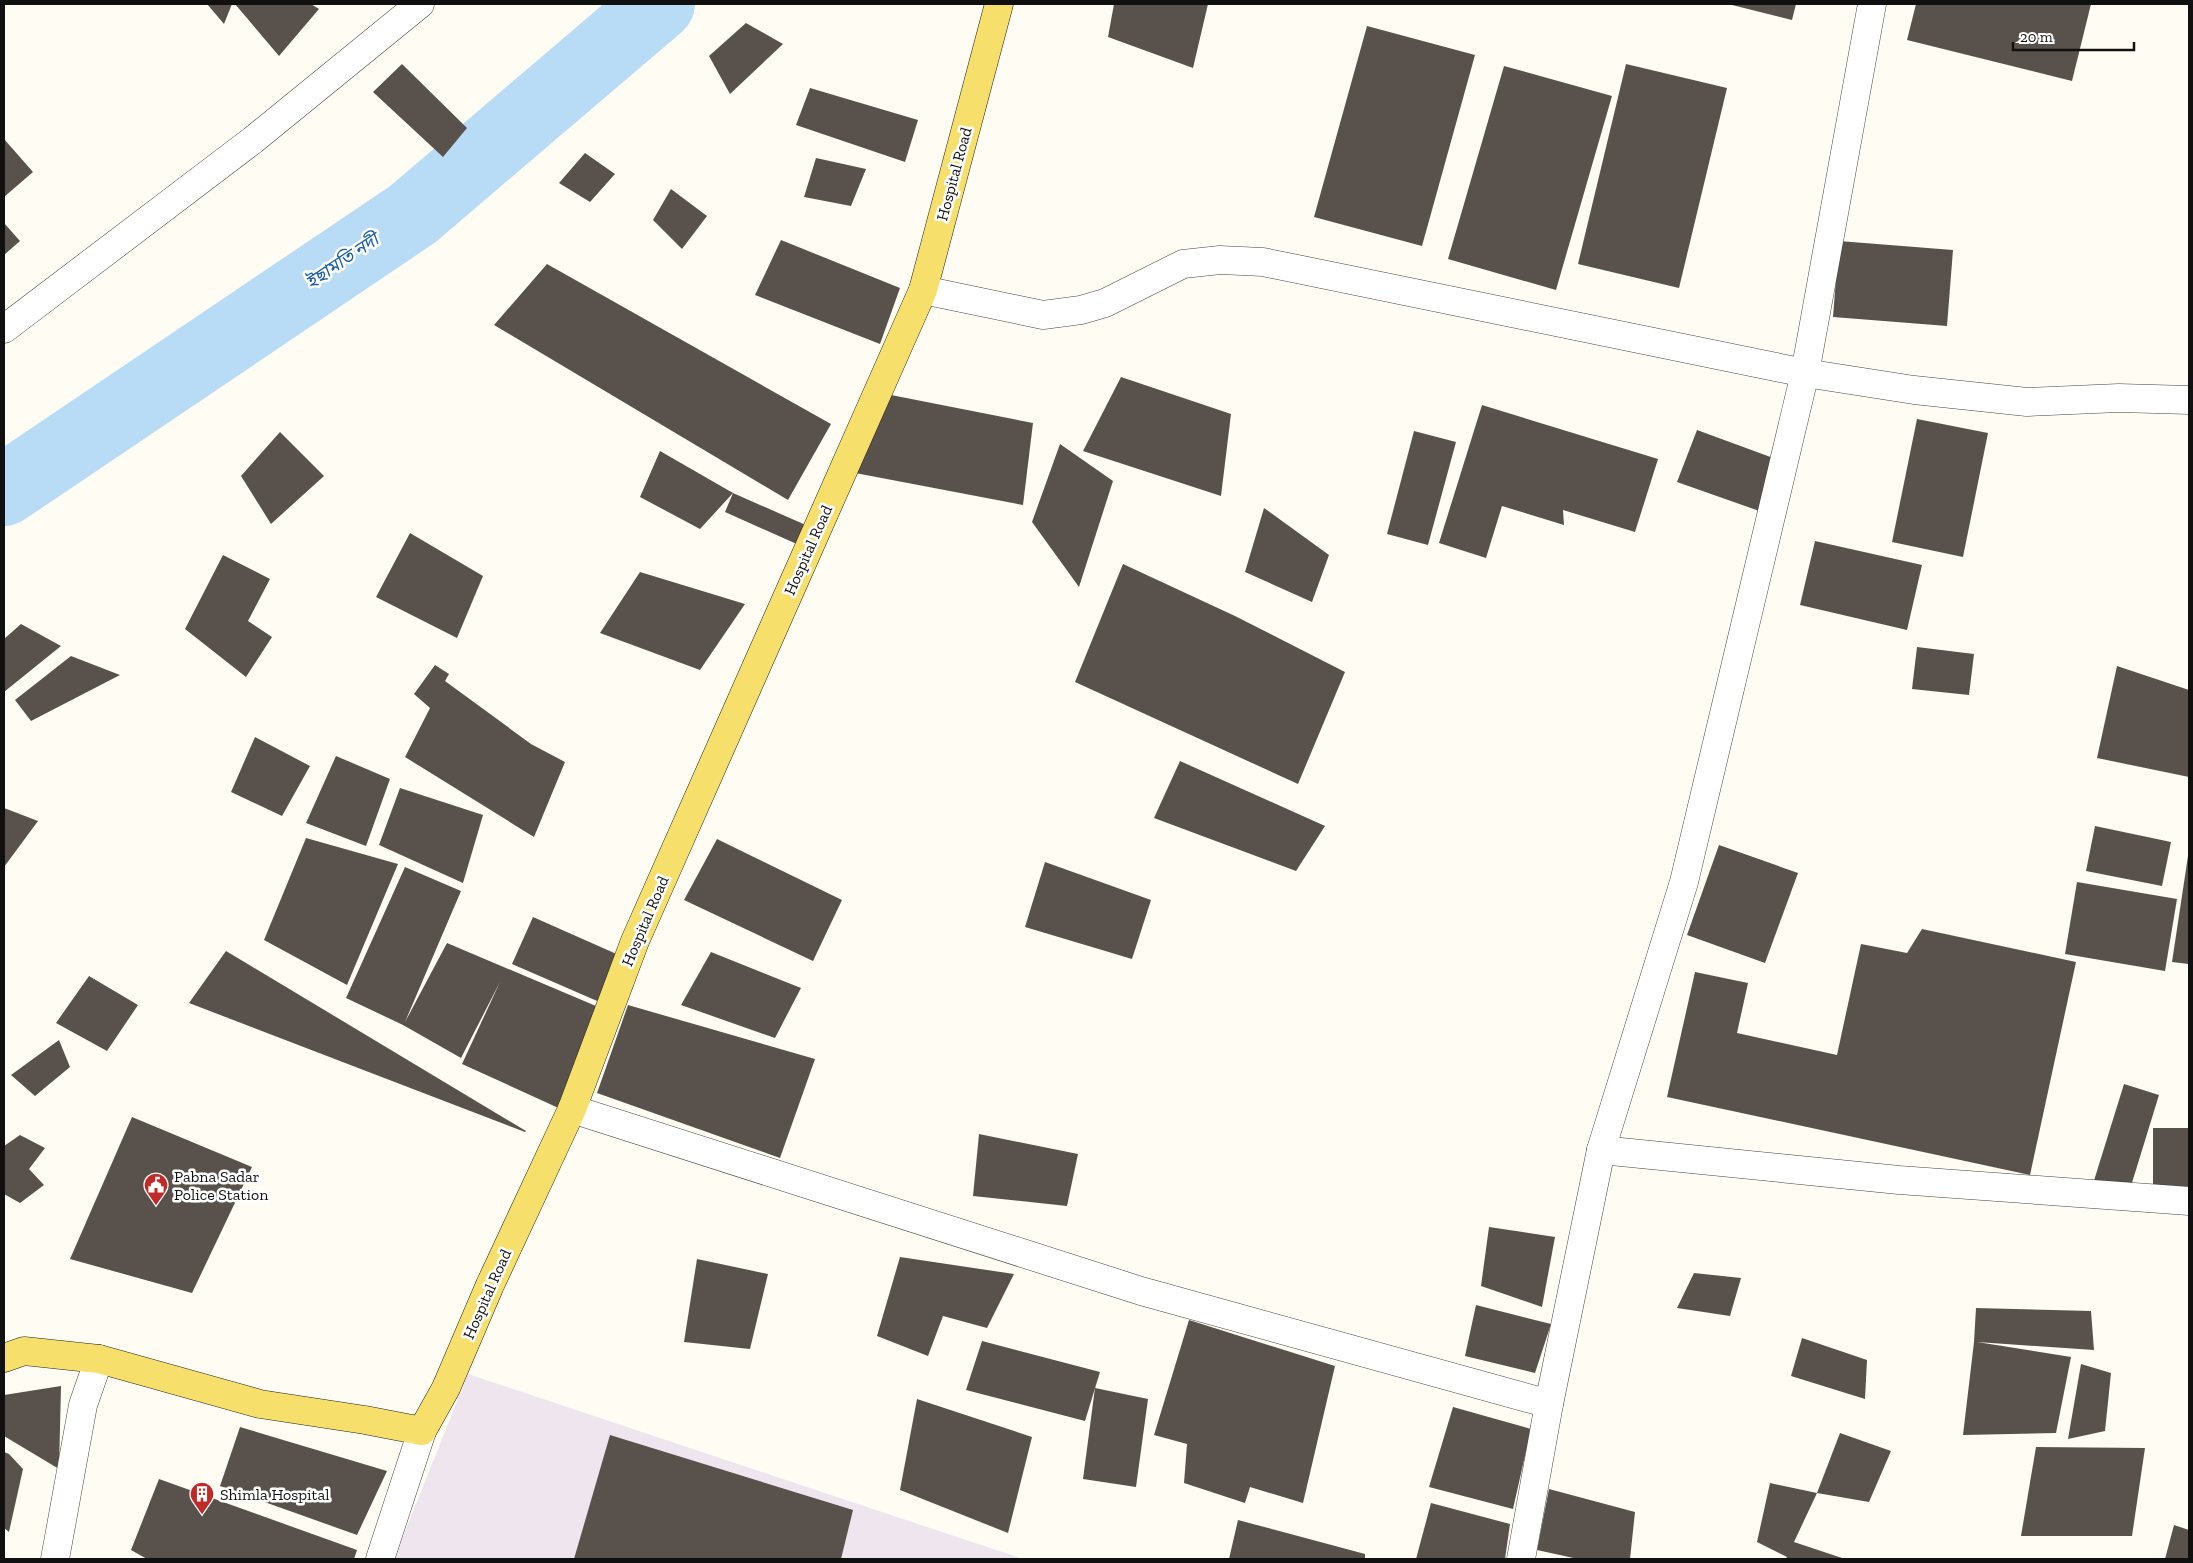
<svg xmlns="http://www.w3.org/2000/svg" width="2193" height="1563" viewBox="0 0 2193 1563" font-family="'Zilla Slab','Noto Sans Bengali',serif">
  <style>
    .industrial { fill: #eee5ee }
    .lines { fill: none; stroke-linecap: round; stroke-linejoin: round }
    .river { stroke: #b8dbf6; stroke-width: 72 }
    .building { fill: #59524c }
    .minor-casing { stroke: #434343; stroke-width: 29 }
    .major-casing { stroke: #212121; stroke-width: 29 }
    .minor { stroke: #fff; stroke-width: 28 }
    .major { stroke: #f7df6b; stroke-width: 28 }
    .labels { text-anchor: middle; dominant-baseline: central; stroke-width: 5; stroke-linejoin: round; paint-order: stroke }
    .street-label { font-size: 16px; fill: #101010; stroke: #fff }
    .poi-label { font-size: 16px; fill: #101010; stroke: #fff; text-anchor: start }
    .water-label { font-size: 18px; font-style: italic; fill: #195da2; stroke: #fff }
  </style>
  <rect width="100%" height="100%" fill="#fffdf3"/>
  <polygon class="industrial" points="468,1374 1023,1559 394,1559"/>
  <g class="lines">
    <polyline class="river" points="4,490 413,214 659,4"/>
  </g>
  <g class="building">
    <polygon points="207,4 232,4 224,24"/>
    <polygon points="235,4 311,4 319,9 279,56"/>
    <polygon points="1114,4 1208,4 1193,68 1108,37"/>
    <polygon points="1728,4 1796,4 1792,20"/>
    <polygon points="1916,4 2091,4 2072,81 1907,40"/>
    <polygon points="746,23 783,44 730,94 709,56"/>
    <polygon points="1367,26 1475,55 1422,246 1314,217"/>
    <polygon points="402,64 467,128 443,157 373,92"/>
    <polygon points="1626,64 1727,88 1679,288 1578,264"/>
    <polygon points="1504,66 1612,96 1556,290 1448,259"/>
    <polygon points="810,88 918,120 905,162 796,125"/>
    <polygon points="4,139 33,172 4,197"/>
    <polygon points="585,153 615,174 590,202 559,183"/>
    <polygon points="816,158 866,169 851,206 804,197"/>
    <polygon points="671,189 707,216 682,249 653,220"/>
    <polygon points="4,223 20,241 4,255"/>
    <polygon points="781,240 900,288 880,344 755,295"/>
    <polygon points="1839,241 1953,250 1947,326 1833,317"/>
    <polygon points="547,264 831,424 788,500 494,325"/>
    <polygon points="1121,377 1231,414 1221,496 1083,451"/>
    <polygon points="886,394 1033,423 1023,505 850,472"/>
    <polygon points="1482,405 1658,459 1635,532 1563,510 1564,525 1502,506 1486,558 1439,543"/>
    <polygon points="1917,419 1988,433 1963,557 1892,542"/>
    <polygon points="1697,430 1784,462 1765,513 1677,482"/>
    <polygon points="1414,431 1456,442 1428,545 1387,534"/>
    <polygon points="280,432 324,476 271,524 241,476"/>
    <polygon points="1060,444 1113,481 1079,587 1032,522"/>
    <polygon points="660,451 733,493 808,526 799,545 725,512 733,493 700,529 640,497"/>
    <polygon points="1264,508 1329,555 1312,602 1245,572"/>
    <polygon points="410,533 483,576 457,638 376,597"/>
    <polygon points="1815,541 1922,565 1907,630 1800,605"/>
    <polygon points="223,555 270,579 248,621 272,637 246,677 185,629"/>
    <polygon points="1123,564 1235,616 1345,672 1298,784 1075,682"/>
    <polygon points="640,572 745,604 700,670 600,633"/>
    <polygon points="21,624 61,646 4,692 4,639"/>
    <polygon points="1917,647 1974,654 1969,695 1912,689"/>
    <polygon points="71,656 120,675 31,721 15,700"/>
    <polygon points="435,665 449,674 445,681 531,744 565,762 534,837 405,757 430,708 414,694"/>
    <polygon points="2117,666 2189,690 2189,777 2097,758"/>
    <polygon points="255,737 310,766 282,816 231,792"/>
    <polygon points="336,756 390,779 366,846 306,823"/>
    <polygon points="1180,761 1325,826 1296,871 1154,818"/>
    <polygon points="400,788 483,815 463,883 379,845"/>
    <polygon points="4,808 38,821 4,867"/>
    <polygon points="2095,826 2171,842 2162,886 2086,871"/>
    <polygon points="306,838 398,864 347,985 264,940"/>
    <polygon points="717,839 842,900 813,961 684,900"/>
    <polygon points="1719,845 1798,873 1765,963 1687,935"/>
    <polygon points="2188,856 2189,856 2189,964 2172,962"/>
    <polygon points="1045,862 1151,900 1132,959 1025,927"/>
    <polygon points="405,867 461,891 405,1022 447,943 603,1009 563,1110 462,1064 500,982 461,1058 403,1025 346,998"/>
    <polygon points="2077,882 2177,899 2165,971 2065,954"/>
    <polygon points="533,917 621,956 604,1004 512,964"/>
    <polygon points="1922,929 2076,962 2030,1175 1667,1097 1695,972 1748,983 1737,1033 1837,1055 1861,944 1907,953"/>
    <polygon points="226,951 526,1131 525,1132 189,1003"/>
    <polygon points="711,952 801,988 775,1038 681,1005"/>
    <polygon points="89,976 138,1005 107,1051 56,1023"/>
    <polygon points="628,1005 815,1059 780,1158 597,1093"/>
    <polygon points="59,1040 70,1067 35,1096 11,1075"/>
    <polygon points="2124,1084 2159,1095 2131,1186 2092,1187"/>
    <polygon points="132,1117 252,1167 192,1293 70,1259"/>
    <rect x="2153" y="1128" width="36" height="61"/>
    <polygon points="979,1134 1078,1154 1067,1206 973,1196"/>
    <polygon points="20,1135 45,1148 29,1169 44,1185 20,1203 4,1194 4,1146"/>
    <polygon points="1489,1227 1555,1237 1542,1307 1481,1286"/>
    <polygon points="900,1257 1014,1274 987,1328 943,1316 928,1356 877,1336"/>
    <polygon points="697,1259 768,1274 750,1349 684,1342"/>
    <polygon points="1694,1273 1741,1278 1730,1316 1677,1308"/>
    <polygon points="1476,1305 1551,1324 1535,1373 1465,1356"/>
    <polygon points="1976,1308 2091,1311 2094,1350 1977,1342 2071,1357 2056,1433 1963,1435 1974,1342"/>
    <polygon points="1189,1320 1335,1366 1303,1503 1250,1487 1245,1503 1184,1483 1187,1444 1154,1435"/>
    <polygon points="1802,1338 1867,1360 1865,1399 1791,1376"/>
    <polygon points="982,1341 1100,1372 1085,1421 966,1390"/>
    <polygon points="2081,1364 2111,1373 2105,1431 2068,1439"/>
    <polygon points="61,1386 59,1469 4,1436 4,1395"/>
    <polygon points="1095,1388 1148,1399 1136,1487 1083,1479"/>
    <polygon points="917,1399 1032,1437 1008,1533 900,1490"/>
    <polygon points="1453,1407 1531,1429 1513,1509 1429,1487"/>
    <polygon points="240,1427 387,1471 357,1535 220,1486"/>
    <polygon points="1840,1433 1891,1451 1869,1502 1817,1493"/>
    <polygon points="610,1435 853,1510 841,1559 574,1559"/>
    <polygon points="2036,1447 2145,1448 2132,1536 2021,1536"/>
    <polygon points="4,1452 9,1454 23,1469 9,1532 4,1528"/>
    <polygon points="159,1479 357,1550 354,1559 147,1559 131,1550"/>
    <polygon points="1770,1483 1817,1493 1794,1542 1845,1559 1786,1559 1787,1557 1757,1542"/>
    <polygon points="1549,1489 1635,1512 1630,1559 1578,1559 1537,1550"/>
    <polygon points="1431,1503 1510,1524 1505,1559 1416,1559"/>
    <polygon points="1238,1520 1365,1554 1365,1559 1229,1559"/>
    <polygon points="2174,1525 2189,1530 2189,1559 2165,1559"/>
  </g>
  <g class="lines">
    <defs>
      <g id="minor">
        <polyline points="923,290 1043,315 1081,310 1105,303 1183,264 1220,260 1263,262 1805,373 1914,390 2027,402 2119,398 2189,400"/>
        <polyline points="4,329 253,140 420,4"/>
        <polyline points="572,1109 1141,1291 1549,1404"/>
        <polyline points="1601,1150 1899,1180 2189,1201"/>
        <polyline points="55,1559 83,1405 99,1359"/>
        <polyline points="380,1559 422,1431"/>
        <polyline points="1521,1559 1549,1404 1601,1150 1684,882 1805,373 1872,4"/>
      </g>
      <polyline id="major" points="4,1358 24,1351 99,1359 260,1404 365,1420 422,1431 446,1388 490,1285 572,1109 635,941 923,290 999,4"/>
    </defs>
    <use href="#minor" class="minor-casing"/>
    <use href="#major" class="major-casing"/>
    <use href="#minor" class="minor"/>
    <use href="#major" class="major"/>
  </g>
  <defs>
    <symbol id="civic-pin" viewBox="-11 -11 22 30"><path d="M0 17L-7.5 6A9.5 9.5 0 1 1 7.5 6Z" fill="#c02b28" stroke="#fff"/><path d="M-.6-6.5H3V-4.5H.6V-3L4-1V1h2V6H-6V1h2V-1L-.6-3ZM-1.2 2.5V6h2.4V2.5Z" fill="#fff"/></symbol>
    <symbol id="building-pin" viewBox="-11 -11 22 30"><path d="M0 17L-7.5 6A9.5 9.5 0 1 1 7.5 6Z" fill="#c02b28" stroke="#fff"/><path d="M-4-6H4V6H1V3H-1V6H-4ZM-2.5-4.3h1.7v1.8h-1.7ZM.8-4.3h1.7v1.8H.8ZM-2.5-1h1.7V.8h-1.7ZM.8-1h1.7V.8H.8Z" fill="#fff"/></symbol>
  </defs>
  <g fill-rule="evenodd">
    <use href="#civic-pin" x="142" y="1171" width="28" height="38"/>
    <use href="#building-pin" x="188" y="1480" width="28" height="38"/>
  </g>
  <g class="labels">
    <g class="street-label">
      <text transform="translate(954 174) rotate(-75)">Hospital Road</text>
      <text transform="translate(808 550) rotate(-66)">Hospital Road</text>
      <text transform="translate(645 921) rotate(-67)">Hospital Road</text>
      <text transform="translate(487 1294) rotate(-66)">Hospital Road</text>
    </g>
    <g class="poi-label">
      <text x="174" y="1176">Pabna Sadar<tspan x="174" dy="18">Police Station</tspan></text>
      <text x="220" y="1494">Shimla Hospital</text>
    </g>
    <g class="water-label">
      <text transform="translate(342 261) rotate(-34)">ইছামতি নদী</text>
    </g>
  </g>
  <rect width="2193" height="1563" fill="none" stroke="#101010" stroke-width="10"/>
  <path d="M2013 42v8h121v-8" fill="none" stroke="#101010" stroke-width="2.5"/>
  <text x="2020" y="42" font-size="15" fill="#101010" stroke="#ffffff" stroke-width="4" paint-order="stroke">20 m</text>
</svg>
